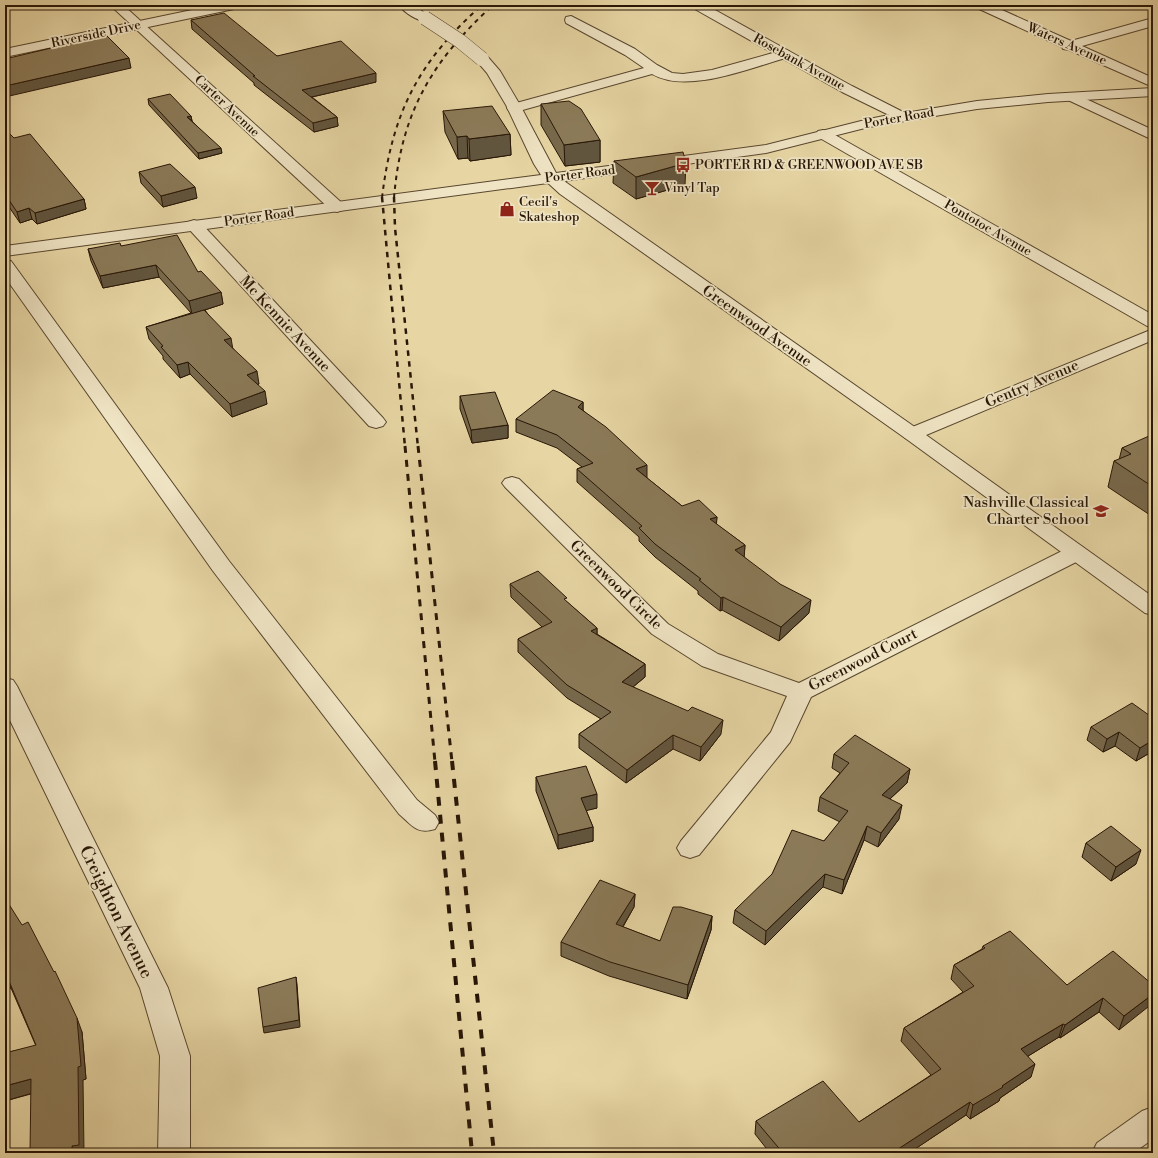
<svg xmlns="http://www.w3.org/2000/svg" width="1158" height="1158" viewBox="0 0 1158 1158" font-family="'Libre Bodoni',serif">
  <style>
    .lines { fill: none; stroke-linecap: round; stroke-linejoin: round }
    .minor-casing { stroke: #58462e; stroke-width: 2 }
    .tertiary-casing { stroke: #58462e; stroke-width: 2 }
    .minor { fill: #efe4c4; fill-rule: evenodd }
    .tertiary { fill: #efe4c4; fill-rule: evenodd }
    .rail-far3 { stroke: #281606; stroke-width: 2; stroke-dasharray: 4.5 4.5; stroke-linecap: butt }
    .rail-far2 { stroke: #281606; stroke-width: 2.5; stroke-dasharray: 5.5 5.5; stroke-linecap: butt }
    .rail-far1 { stroke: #281606; stroke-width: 3; stroke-dasharray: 7 7; stroke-linecap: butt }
    .rail { stroke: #281606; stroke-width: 4; stroke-dasharray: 9 9; stroke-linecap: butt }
    .tertiary-bridge-casing { stroke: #58462e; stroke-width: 15; stroke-linecap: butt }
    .tertiary-bridge { stroke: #efe4c4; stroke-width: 14 }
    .wall { fill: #78694c; stroke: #281606 }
    .shaded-wall { fill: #61553e; stroke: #281606 }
    .building { fill: #8b7a58; stroke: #281606 }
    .labels { text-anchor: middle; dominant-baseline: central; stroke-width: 3.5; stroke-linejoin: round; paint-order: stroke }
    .far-street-label { font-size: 13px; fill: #281606; stroke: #efe4c4 }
    .far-poi-label { font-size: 13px; fill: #281606; stroke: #efe4c4; text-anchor: start }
    .street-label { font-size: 15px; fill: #281606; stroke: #efe4c4 }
    .poi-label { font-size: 15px; fill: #281606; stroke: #efe4c4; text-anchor: end }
    .near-street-label { font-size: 18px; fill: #281606; stroke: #efe4c4 }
  </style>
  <rect width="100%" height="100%" fill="#e7d6a4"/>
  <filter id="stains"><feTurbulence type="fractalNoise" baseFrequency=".005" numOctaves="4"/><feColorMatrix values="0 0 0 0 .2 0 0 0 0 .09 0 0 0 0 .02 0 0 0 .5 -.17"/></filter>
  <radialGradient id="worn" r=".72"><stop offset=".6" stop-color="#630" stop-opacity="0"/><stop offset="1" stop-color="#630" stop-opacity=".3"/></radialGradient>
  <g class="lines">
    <defs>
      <g id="minor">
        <polygon points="110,5 123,5 343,204 345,207 343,210 337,212 331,210"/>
        <polygon points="975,5 991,5 1071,41 1153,18 1153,26 1082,46 1153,78 1153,87 1069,50 1063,49 1062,47 977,8"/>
        <path d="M571 16 635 49 657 65 672 73 683 74 712 70 784 50 789 51 791 54 789 57C752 67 688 95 652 74L519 111 514 112 509 111 507 108 509 105 644 68 625 55 566 23 565 20 566 17Z"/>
        <polygon points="1073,93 1153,130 1153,140 1068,100 1066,97 1068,94"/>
        <polygon points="823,130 828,131 1153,315 1153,327 1147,326 818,137 816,134 818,131"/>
        <polygon points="194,220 200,222 383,418 386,422 383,426 376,428 369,426 188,228 186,225 188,222"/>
        <path d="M5 260 11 261 229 561 417 800 435 815 439 822 435 829C417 835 412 825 399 814L213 571 5 277Z"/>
        <polygon points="1153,329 1153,340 919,438 912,440 905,438 902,434 905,430"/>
        <polygon points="512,477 519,479 668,624 718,654 799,683 1068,548 1076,546 1084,548 1087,553 1084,558 811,697 790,742 699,855 690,858 681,855 677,848 681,841 771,732 787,696 702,666 652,634 505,487 502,483 505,479"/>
        <polygon points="5,678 13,680 17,686 168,988 190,1056 190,1153 158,1153 160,1056 140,988 5,710"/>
      </g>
      <g id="tertiary">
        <polygon points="216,5 240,5 238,8 234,9 5,57 5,49"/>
        <path d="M399 5H414L431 18 430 21C420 23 404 13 399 5Z"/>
        <polygon points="691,5 706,5 852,86 905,113 977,101 1048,94 1153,88 1153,96 1048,102 977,109 869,127 766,153 564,181 919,430 1153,597 1153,615 1145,613 905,438 560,194 548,183 5,256 5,246 541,175 534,164 506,105 487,73 475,59 477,56 487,56 500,71 520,105 556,173 766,145 869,119 889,115 842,92 693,8"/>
        <polygon points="1153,1107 1153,1139 1133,1153 1092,1153 1097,1143 1142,1111"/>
      </g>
    </defs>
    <use href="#minor" class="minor-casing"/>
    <use href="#tertiary" class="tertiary-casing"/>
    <use href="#minor" class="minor"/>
    <use href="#tertiary" class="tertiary"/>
    <g class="rail-far3">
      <path d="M382 198C392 113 418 62 482 5"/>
      <path d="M394 198C401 113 431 62 493 5"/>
    </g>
    <g class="rail-far2">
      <polyline points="382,197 405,447"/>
      <polyline points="394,197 395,228 418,447"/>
    </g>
    <g class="rail-far1">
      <polyline points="405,446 435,762"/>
      <polyline points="418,446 452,762"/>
    </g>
    <g class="rail">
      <polyline points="435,761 472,1153"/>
      <polyline points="452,761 494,1153"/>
    </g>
    <defs>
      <polyline id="tertiary-bridge" points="425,18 460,41 482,59"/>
    </defs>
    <use href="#tertiary-bridge" class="tertiary-bridge-casing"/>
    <use href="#tertiary-bridge" class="tertiary-bridge"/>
  </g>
  <g class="wall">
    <polygon points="191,20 277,56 376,82 312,97 337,117 338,126 314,132 254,85 254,83 192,29"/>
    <polygon points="148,99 191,116 192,121 222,153 199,159 149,105"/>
    <polygon points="541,104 600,140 600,162 565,166 541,125"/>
    <polygon points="443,111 510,134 511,155 470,161 468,158 458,159 445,132"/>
    <polygon points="5,129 14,138 84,199 86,209 37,224 32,219 20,223 5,201"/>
    <polygon points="614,161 685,185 636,199 613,183"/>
    <polygon points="139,172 197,198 163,207 141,183"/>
    <polygon points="121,246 198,272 221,292 223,304 205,310 259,384 257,385 267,404 232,417 190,374 180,378 163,359 163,356 149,339 146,327 191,313 159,277 103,288 91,261 88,249"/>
    <polygon points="460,396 508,425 508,438 472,443 460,409"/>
    <polygon points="583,402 583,410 647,478 682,506 717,517 716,524 745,545 744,557 809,613 779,641 722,610 720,611 698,594 698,591 655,557 639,541 639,537 577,482 577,469 582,467 557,448 516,432 516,419"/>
    <polygon points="1153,438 1153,517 1108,487 1114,461 1119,460 1122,448"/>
    <polygon points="510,584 567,602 597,628 597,634 645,664 645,677 633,687 721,734 700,761 673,749 626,783 579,748 579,734 601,719 567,698 518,652 518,639 542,627 511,597"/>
    <polygon points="1153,718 1153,751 1136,761 1115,746 1103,752 1087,740 1091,727"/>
    <polygon points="834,754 910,769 907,783 890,799 899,819 878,847 864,840 842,894 823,887 765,945 733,923 735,910 824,841 840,822 818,811 820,797 840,773 832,768"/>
    <polygon points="536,777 597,808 586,810 593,827 593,841 558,849 536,791"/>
    <polygon points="1086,843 1136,864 1111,881 1082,857"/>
    <polygon points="635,894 634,907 623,927 660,941 712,916 711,930 687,999 609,976 561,956 561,942"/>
    <polygon points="5,898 82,1032 86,1079 5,1101 5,1053 36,1046 11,988 5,991"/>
    <polygon points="983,946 1067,985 1153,985 1119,1030 1099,1012 1060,1038 1059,1037 1028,1056 1031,1077 1000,1098 999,1101 970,1119 966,1115 909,1153 770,1153 755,1134 756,1121 859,1122 931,1075 901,1041 904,1028 963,992 951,979 954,965 982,949"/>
  </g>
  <g class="shaded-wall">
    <polygon points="129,58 131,68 5,97 5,86"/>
    <polygon points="376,73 376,82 303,99 302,90"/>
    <polygon points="191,116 192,121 187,117"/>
    <polygon points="337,117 338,126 314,132 313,123"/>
    <polygon points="510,134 511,155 470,161 469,139"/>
    <polygon points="467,136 468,158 458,159 457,137"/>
    <polygon points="600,140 600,162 565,166 564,145"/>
    <polygon points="221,148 222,153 199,159 198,153"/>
    <polygon points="686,163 685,185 636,199 636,177"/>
    <polygon points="195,187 197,198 163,207 161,196"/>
    <polygon points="84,199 86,209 37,224 35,213"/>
    <polygon points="29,208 32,219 20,223 17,212"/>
    <polygon points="156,265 159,277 103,288 100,276"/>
    <polygon points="221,292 223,304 192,314 189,301"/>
    <polygon points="231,338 233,350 224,340"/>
    <polygon points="188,362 190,374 180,378 177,365"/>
    <polygon points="257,371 259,384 249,387 247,375"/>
    <polygon points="265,391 267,404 232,417 230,404"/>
    <polygon points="583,402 583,415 578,407"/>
    <polygon points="508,425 508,438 472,443 471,430"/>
    <polygon points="647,465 647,478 636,469"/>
    <polygon points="717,517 716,530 710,519"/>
    <polygon points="745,545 744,559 735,550"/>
    <polygon points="723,597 722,610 720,611 721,598"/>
    <polygon points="811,600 809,613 779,641 781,627"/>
    <polygon points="597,628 597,642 591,631"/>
    <polygon points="645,664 645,677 622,696 622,682"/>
    <polygon points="723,720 721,734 700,761 701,747"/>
    <polygon points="1119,732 1115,746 1103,752 1107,739"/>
    <polygon points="673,735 673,749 626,783 627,770"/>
    <polygon points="1153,740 1153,751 1136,761 1140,748"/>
    <polygon points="910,769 907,783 879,809 882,795"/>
    <polygon points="597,794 597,808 581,812 581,798"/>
    <polygon points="902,805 899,819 878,847 881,833"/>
    <polygon points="867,826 864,840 842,894 844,880"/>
    <polygon points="593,827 593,841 558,849 558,835"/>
    <polygon points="1141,850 1136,864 1111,881 1116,867"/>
    <polygon points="825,874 823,887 765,945 766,931"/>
    <polygon points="635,894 634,907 616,938 616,924"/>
    <polygon points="712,916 711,930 687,999 688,985"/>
    <polygon points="5,974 6,974 11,988 5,991"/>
    <polygon points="296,977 297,984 300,1027 264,1033 263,1027"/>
    <polygon points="1153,994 1153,1003 1119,1030 1124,1016"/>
    <polygon points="1103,998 1099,1012 1060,1038 1065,1025"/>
    <polygon points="77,1018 82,1032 86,1079 83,1080 84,1153 72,1153"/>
    <polygon points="1063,1024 1059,1037 1017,1063 1021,1049"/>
    <polygon points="1035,1064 1031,1077 1000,1098 999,1101 970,1119 973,1105"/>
    <polygon points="31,1079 36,1092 5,1101 5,1086"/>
    <polygon points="970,1102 966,1115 909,1153 892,1153"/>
  </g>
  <g class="building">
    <polygon points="224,13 277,56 341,41 376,73 302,90 337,117 313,123 253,76 255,76 191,20"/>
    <polygon points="106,35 129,58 5,86 5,59"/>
    <polygon points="170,94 191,116 187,117 221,148 198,153 148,99"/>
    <polygon points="569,101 581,109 600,140 564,145 541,104"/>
    <polygon points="492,106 510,134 469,139 467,136 457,137 443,111"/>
    <polygon points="5,129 14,138 30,134 84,199 35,213 29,208 17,212 5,194"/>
    <polygon points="683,152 686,163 636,177 614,161"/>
    <polygon points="170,164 195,187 161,196 139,172"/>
    <polygon points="177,235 198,272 201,271 221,292 189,301 156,265 100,276 88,249 120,243 121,246"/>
    <polygon points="204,310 231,338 224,340 257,371 247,375 265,391 230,404 188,362 177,365 161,347 163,346 146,327"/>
    <polygon points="553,390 583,402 578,407 606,427 647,465 636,469 682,506 699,500 717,517 710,519 745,545 735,550 780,584 811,600 781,627 723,597 721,598 699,580 701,579 655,544 639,528 642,526 577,469 593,463 557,435 516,419"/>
    <polygon points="495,392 508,425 471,430 460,396"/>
    <polygon points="1149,436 1153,438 1153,487 1114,461 1131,454 1122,448"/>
    <polygon points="538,571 567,598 564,599 597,628 591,631 645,664 622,682 688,711 692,707 723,720 701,747 673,735 627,770 579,734 611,712 567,685 518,639 552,622 510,584"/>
    <polygon points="1132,703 1153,718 1153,740 1140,748 1119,732 1107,739 1091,727"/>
    <polygon points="855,735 910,769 882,795 902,805 881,833 867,826 844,880 825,874 766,931 735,910 772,874 792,830 824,841 848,811 820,797 849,763 834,754"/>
    <polygon points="586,766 597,794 581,798 593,827 558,835 536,777"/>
    <polygon points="1111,826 1141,850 1116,867 1086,843"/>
    <polygon points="600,880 635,894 616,924 660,941 673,907 681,907 712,916 688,985 610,962 561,942"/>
    <polygon points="5,898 22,925 28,922 54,972 55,971 77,1018 81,1066 78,1067 79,1145 72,1146 72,1153 30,1153 31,1079 5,1086 5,1053 36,1045 6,974 5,974"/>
    <polygon points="1010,931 1067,985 1113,951 1153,985 1153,994 1124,1016 1103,998 1065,1025 1063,1024 1021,1049 1035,1064 1002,1086 1003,1087 973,1105 970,1102 892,1153 783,1153 756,1121 823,1081 859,1122 941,1069 904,1028 974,986 954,965 985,948 983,946"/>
    <polygon points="296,977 299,1020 263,1027 258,988"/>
  </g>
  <defs>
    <symbol id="bus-bare" viewBox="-9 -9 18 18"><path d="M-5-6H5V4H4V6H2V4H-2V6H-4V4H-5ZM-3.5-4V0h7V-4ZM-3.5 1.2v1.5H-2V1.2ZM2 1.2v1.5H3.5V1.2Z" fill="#8f2418" stroke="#efe4c4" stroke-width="2.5" paint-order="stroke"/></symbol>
    <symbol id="bar-bare" viewBox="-9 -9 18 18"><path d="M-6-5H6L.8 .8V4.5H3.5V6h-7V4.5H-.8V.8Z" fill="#8f2418" stroke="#efe4c4" stroke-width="2.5" paint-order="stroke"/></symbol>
    <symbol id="shop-bare" viewBox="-9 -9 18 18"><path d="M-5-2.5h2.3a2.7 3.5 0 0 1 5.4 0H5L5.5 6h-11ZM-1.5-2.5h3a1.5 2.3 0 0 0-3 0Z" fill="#8f2418" stroke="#efe4c4" stroke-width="2.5" paint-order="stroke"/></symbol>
    <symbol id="school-bare" viewBox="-9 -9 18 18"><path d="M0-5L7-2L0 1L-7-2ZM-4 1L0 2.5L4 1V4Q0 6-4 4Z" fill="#8f2418" stroke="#efe4c4" stroke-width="2.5" paint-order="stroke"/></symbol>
  </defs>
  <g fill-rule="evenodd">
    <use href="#bus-bare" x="672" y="154" width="22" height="22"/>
    <use href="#bar-bare" x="641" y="177" width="22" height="22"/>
    <use href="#shop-bare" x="496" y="198" width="22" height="22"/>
    <use href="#school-bare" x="1090" y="500" width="22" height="22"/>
  </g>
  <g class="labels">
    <g class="far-street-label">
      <text transform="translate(96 34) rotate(-12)">Riverside Drive</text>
      <text transform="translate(1067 44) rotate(24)">Waters Avenue</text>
      <text transform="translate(799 62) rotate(29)">Rosebank Avenue</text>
      <text transform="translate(227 106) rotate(43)">Carter Avenue</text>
      <text transform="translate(899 118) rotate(-10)">Porter Road</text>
      <text transform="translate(580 174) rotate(-7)">Porter Road</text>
      <text transform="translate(259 217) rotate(-8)">Porter Road</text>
      <text transform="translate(988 228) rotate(30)">Pontotoc Avenue</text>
    </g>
    <g class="far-poi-label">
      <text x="695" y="165">PORTER RD &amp; GREENWOOD AVE SB</text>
      <text x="664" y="188">Vinyl Tap</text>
      <text x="519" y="202">Cecil's<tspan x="519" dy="15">Skateshop</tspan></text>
    </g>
    <g class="street-label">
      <text transform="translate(285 324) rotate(47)">Mc Kennie Avenue</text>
      <text transform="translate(757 326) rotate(35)">Greenwood Avenue</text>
      <text transform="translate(1032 384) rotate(-23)">Gentry Avenue</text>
      <text transform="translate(616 585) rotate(44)">Greenwood Circle</text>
      <text transform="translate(863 660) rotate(-27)">Greenwood Court</text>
    </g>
    <g class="poi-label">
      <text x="1089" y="502">Nashville Classical<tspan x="1089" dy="17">Charter School</tspan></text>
    </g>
    <g class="near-street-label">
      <text transform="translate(116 912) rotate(64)">Creighton Avenue</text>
    </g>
  </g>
  <rect width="1158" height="1158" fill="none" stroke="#e7d6a4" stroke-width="20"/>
  <rect x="6" y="6" width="1146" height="1146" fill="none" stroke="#281606" stroke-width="2"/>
  <rect x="10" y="10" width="1138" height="1138" fill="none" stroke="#281606"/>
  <rect width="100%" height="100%" filter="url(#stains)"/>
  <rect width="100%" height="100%" fill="url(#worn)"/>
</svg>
